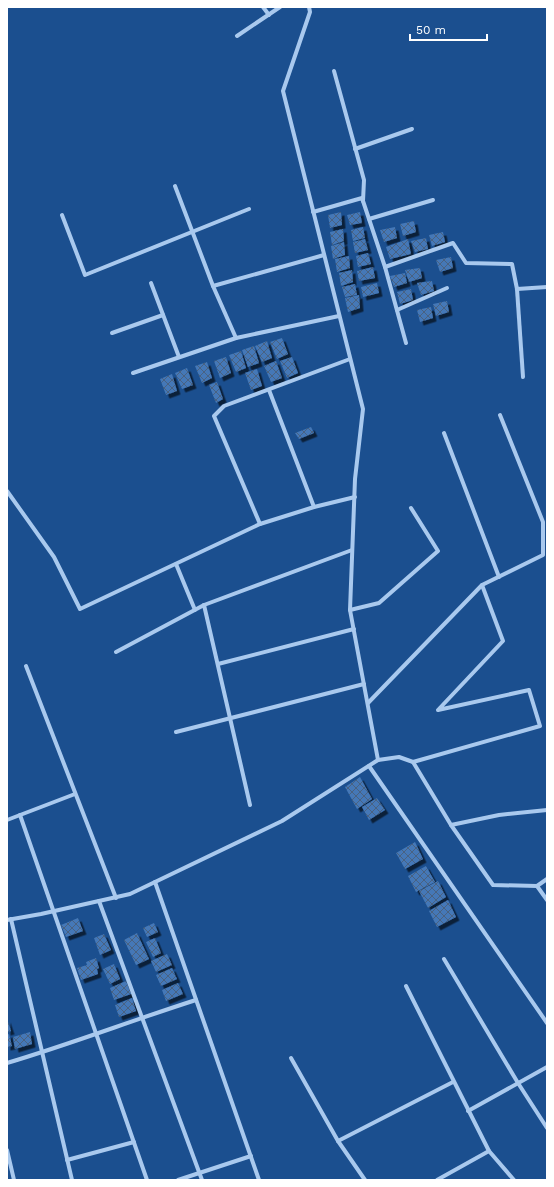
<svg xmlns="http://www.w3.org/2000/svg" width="554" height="1187" viewBox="0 0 554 1187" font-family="'Work Sans',sans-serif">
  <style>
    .building { fill: url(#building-cross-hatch); filter: url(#shadow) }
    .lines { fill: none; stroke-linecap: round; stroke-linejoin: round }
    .street { stroke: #a9c9ee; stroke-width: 4 }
  </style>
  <defs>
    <pattern id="building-cross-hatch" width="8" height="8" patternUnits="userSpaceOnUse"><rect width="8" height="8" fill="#4478b7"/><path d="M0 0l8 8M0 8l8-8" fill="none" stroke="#486282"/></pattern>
    <filter id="shadow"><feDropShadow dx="3.5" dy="3.5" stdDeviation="0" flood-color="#0009"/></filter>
  </defs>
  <rect width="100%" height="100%" fill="#1b4f8f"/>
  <g class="building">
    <polygon points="341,212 342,225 330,228 328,215"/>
    <polygon points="360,212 362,223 350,225 347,215"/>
    <polygon points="414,221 416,232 403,236 400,224"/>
    <polygon points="363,227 365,238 353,241 351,230"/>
    <polygon points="395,227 397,238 384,242 380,230"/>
    <polygon points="343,229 344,241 332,245 330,232"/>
    <polygon points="443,232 445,242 432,246 429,235"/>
    <polygon points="426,238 428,249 415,252 411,241"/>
    <polygon points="365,239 368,250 355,253 353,242"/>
    <polygon points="408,239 411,254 390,259 386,247"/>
    <polygon points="344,242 345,255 333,259 331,246"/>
    <polygon points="368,253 371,264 358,267 356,256"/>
    <polygon points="349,256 350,268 337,272 335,259"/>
    <polygon points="451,257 453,268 440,272 436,260"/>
    <polygon points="373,267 375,278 359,281 357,271"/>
    <polygon points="420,268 422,278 409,282 405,270"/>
    <polygon points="352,270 353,282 341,286 339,273"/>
    <polygon points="405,273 407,283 394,287 390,276"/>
    <polygon points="432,281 434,291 421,295 417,283"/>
    <polygon points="377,283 379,293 363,297 361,287"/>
    <polygon points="355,284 357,295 345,297 342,287"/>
    <polygon points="411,289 413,300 400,304 397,292"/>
    <polygon points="359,295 360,308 348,312 345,298"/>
    <polygon points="447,301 449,312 436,316 433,304"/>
    <polygon points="431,307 433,318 420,322 417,310"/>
    <polygon points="282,338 288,354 277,359 270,342"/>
    <polygon points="267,341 272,358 262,362 255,346"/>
    <polygon points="254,346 259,363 248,367 242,350"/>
    <polygon points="241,351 246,368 236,372 229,355"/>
    <polygon points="226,357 231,373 220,378 214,361"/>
    <polygon points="292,357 298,373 287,378 280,361"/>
    <polygon points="276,361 282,378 271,382 264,366"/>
    <polygon points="207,362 212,378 202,383 195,366"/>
    <polygon points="187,368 193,385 182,389 175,373"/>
    <polygon points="257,369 262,386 251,390 245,373"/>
    <polygon points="172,374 177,391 166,395 160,379"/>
    <polygon points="217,382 223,399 216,403 209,385"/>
    <polygon points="311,427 314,433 299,439 295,433"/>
    <polygon points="360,777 372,799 357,809 345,787"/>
    <polygon points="377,798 385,810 369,820 362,807"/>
    <polygon points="415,842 423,859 405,869 396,853"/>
    <polygon points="426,866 435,882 416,892 408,876"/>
    <polygon points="438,881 446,897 428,908 419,891"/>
    <polygon points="448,900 456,917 437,927 429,911"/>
    <polygon points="78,918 83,931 66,937 61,925"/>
    <polygon points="154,923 158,932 147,937 143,928"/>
    <polygon points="137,933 149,959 136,965 124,940"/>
    <polygon points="104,934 111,950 100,955 94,938"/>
    <polygon points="155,938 161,953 153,957 146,942"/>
    <polygon points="167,954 172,965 156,972 151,961"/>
    <polygon points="96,958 99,968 97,969 98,974 81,980 77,968 87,965 86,962"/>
    <polygon points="114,964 120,979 110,984 103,969"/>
    <polygon points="172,968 177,979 161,986 156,975"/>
    <polygon points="126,981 131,994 114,1000 110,988"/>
    <polygon points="178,983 183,994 166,1001 162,990"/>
    <polygon points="132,998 136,1011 119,1017 115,1005"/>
    <polygon points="7,1019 11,1031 7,1032"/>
    <polygon points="30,1032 32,1044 15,1049 13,1037"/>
    <polygon points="9,1034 12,1046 7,1047 7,1035"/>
  </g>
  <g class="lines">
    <g class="street">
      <polyline points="263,7 269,15"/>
      <polyline points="237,36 280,7"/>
      <polyline points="334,71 364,180 363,201"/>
      <polyline points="355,149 412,129"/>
      <polyline points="175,186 213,286 236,338"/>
      <polyline points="313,212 362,198 385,267 406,343"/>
      <polyline points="62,215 85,275 249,209"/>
      <polyline points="369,219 433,200"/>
      <polyline points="385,267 453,243 466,263 512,264 517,289 547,287"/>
      <polyline points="151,283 179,357"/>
      <polyline points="213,286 324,255"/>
      <polyline points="517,289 523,377"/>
      <polyline points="397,310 447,288"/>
      <polyline points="112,333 163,315"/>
      <polyline points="133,373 236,338 339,316"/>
      <polyline points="269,390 314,507"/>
      <polyline points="444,433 499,577"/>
      <polyline points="7,491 54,557 80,609 260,524 314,507 355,497"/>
      <polyline points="260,524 214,416 224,406 350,359"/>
      <polyline points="176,564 195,610"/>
      <polyline points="204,605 250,805"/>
      <polyline points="350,610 379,603 438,551 411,508"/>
      <polyline points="116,652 204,605 352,550"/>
      <polyline points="218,664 354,629"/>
      <polyline points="26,666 116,898"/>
      <polyline points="368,703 482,585 543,555 543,522 500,415"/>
      <polyline points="176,732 364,684"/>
      <polyline points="378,760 399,757 413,762 451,825 499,815 547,810"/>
      <polyline points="413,762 540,726 529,690 438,710 503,641 482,585"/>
      <polyline points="369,766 547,1023"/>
      <polyline points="20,815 147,1180"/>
      <polyline points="7,820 75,794"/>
      <polyline points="451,825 493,885 537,886 547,900"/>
      <polyline points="155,882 259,1180"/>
      <polyline points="537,886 547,879"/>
      <polyline points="99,901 202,1180"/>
      <polyline points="11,919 72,1180"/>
      <polyline points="7,920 41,914 130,894 282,821 378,760 350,610 355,479 363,409 283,91 310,12 309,7"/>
      <polyline points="444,959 518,1083 547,1128"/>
      <polyline points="406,986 489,1151 514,1180"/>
      <polyline points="291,1058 338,1141 365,1180"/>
      <path d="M7 1063C71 1044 133 1020 196 1000"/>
      <polyline points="468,1111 547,1067"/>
      <polyline points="338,1141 453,1082"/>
      <polyline points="7,1150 14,1180"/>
      <polyline points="67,1160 134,1142"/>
      <polyline points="178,1180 251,1156"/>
      <polyline points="437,1180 489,1151"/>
    </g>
  </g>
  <rect width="554" height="1187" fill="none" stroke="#ffffff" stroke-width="16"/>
  <path d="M410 34v6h77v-6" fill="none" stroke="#ffffff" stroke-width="2"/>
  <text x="416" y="34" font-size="12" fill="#ffffff" stroke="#1b4f8f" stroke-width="3" paint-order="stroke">50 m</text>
</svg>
